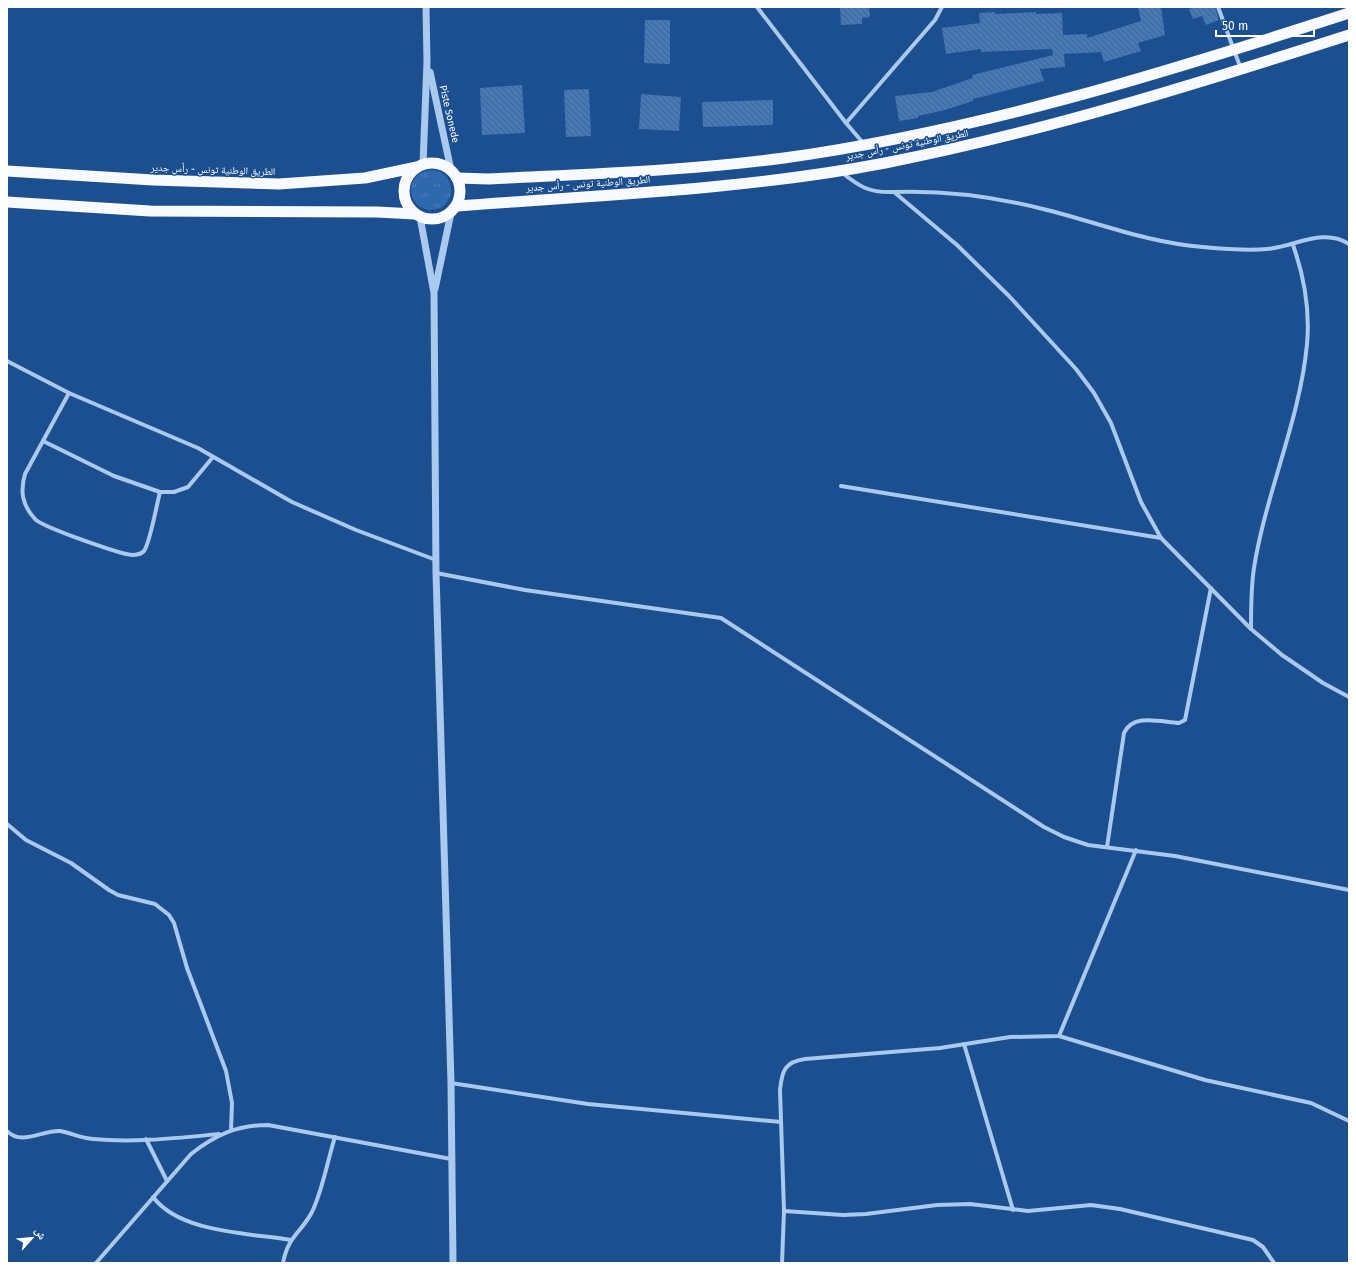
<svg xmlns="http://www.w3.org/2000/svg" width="1356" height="1270" viewBox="0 0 1356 1270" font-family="'Fira Sans','Noto Naskh Arabic',sans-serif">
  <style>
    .grass { fill: url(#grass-tufts) }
    .building { fill: url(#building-back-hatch) }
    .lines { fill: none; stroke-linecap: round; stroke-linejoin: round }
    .minor { stroke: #a9c9ee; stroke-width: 4 }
    .tertiary { stroke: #a9c9ee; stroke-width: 7 }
    .trunk { stroke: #f8faff; stroke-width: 11 }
    .labels { text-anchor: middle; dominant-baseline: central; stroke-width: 3; stroke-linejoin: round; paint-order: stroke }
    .street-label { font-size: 10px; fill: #fff; stroke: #1b4f8f }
  </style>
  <defs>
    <pattern id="grass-tufts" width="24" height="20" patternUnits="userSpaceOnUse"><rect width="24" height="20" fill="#2e69ad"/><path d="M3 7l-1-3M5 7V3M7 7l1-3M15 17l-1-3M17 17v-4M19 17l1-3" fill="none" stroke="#4d80b9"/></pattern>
    <pattern id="building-back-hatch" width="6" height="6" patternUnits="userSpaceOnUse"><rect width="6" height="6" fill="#4478b7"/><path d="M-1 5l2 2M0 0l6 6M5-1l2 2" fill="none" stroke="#486282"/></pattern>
  </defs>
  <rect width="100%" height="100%" fill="#1b4f8f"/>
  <circle class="grass" cx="431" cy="190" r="20"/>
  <g class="building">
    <polygon points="840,7 869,7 870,17 862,18 862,24 841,25"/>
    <polygon points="1138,7 1161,7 1165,35 1138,43 1141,51 1104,62 1101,52 1064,54 1065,67 1040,69 1044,81 973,99 973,101 945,110 918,116 918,118 899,121 895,96 932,92 973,78 972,75 1053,55 1052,49 981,52 981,49 946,54 942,28 980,23 979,13 995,12 995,14 1036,12 1036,14 1062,13 1063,35 1087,34 1087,38 1141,21"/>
    <polygon points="1196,7 1215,7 1219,20 1206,25 1202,16 1193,19 1189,9"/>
    <polygon points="645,20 670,20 670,64 644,63"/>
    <polygon points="522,85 525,133 482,135 480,88"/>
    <polygon points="589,89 591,136 566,137 564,90"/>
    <polygon points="641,94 681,97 679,131 639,129"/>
    <polygon points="773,100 773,125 703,127 702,102"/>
  </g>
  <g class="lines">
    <g class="minor">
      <polyline points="757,7 846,123 864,144"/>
      <polyline points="1218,7 1241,69"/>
      <polyline points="846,123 935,20 942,7"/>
      <path d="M841 172C860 187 869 193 894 192L957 245 1009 296 1076 369 1094 393 1111 423 1141 502 1161 538 1251 629 1282 655 1323 683 1349 697"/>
      <path d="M894 192C945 190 997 197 1047 210 1099 223 1149 243 1203 247 1224 249 1246 251 1267 249 1294 247 1323 227 1349 244"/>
      <polyline points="7,361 69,393 198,448 292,502 356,530 436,560"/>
      <path d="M69 393 25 474C20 491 22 505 35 519 42 527 120 554 132 555 136 555 141 554 144 551 150 543 157 503 160 492"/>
      <polyline points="43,441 114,476 160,492 174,492 188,487 213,457"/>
      <polyline points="841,486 1161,538"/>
      <polyline points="436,573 525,590 721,618 1044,827 1064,837 1088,845 1175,856 1349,890"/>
      <path d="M1251 628C1251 609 1251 587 1254 568 1266 492 1300 420 1307 344 1310 311 1304 276 1293 245"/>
      <polyline points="7,824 26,840 71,863 109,890 118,895 155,904 169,915 174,923 187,968 226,1071 232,1103 231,1130"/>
      <path d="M1107 847 1124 733C1133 713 1161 722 1179 723L1185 720 1211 588"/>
      <polyline points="1059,1036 1205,1080 1311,1103 1349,1121"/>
      <polyline points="964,1044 1013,1210"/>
      <polyline points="451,1083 588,1104 781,1122"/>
      <path d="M7 1131C21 1146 43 1130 60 1131 71 1133 81 1138 93 1139 134 1143 177 1138 219 1134"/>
      <polyline points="146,1139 167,1181"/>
      <path d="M153 1197C180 1233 249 1233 291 1240"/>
      <polyline points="784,1211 843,1215 866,1214 937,1205 970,1204 1028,1211 1091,1205 1120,1209 1253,1240 1263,1247 1274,1263"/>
      <path d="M96 1263 191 1154C215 1135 237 1125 268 1125L451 1159"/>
      <path d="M283 1263C288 1236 301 1233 312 1212 323 1189 327 1162 335 1137"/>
      <path d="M782 1263 784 1211 780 1090C782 1070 785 1062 805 1059L940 1048 1010 1037 1059 1036 1136 850"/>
    </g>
    <g class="tertiary">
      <polyline points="430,72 451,170"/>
      <polyline points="423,164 427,62 426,7"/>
      <polyline points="420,217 434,293 436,573 451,1083 453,1263"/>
      <polyline points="435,289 451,213"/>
    </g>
    <g class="trunk">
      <circle cx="432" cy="191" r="28"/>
      <polyline points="7,171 153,180 279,184 365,178 417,167"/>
      <path d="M457 178 489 179C587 174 687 171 784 158 977 131 1164 73 1349 13"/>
      <polyline points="7,202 150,211 377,212 415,214"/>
      <path d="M457 206C600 195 744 190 885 163 1043 132 1196 84 1349 35"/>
    </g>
  </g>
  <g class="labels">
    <g class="street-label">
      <text transform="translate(449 114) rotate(77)">Piste Sonede</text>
      <text transform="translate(907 145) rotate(-11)">الطريق الوطنية تونس - رأس جدير</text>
      <text transform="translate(213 170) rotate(2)">الطريق الوطنية تونس - رأس جدير</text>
      <text transform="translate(588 184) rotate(-4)">الطريق الوطنية تونس - رأس جدير</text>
    </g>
  </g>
  <rect width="1356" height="1270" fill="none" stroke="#ffffff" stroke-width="16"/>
  <g transform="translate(32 1238) rotate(63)" stroke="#1b4f8f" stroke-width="3" paint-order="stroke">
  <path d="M0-3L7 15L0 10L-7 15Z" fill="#ffffff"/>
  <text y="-6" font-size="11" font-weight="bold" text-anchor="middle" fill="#ffffff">ش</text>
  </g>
  <path d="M1216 30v6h98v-6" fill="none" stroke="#ffffff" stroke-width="2"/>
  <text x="1222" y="30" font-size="12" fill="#ffffff" stroke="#1b4f8f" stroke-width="3" paint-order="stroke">50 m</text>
</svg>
